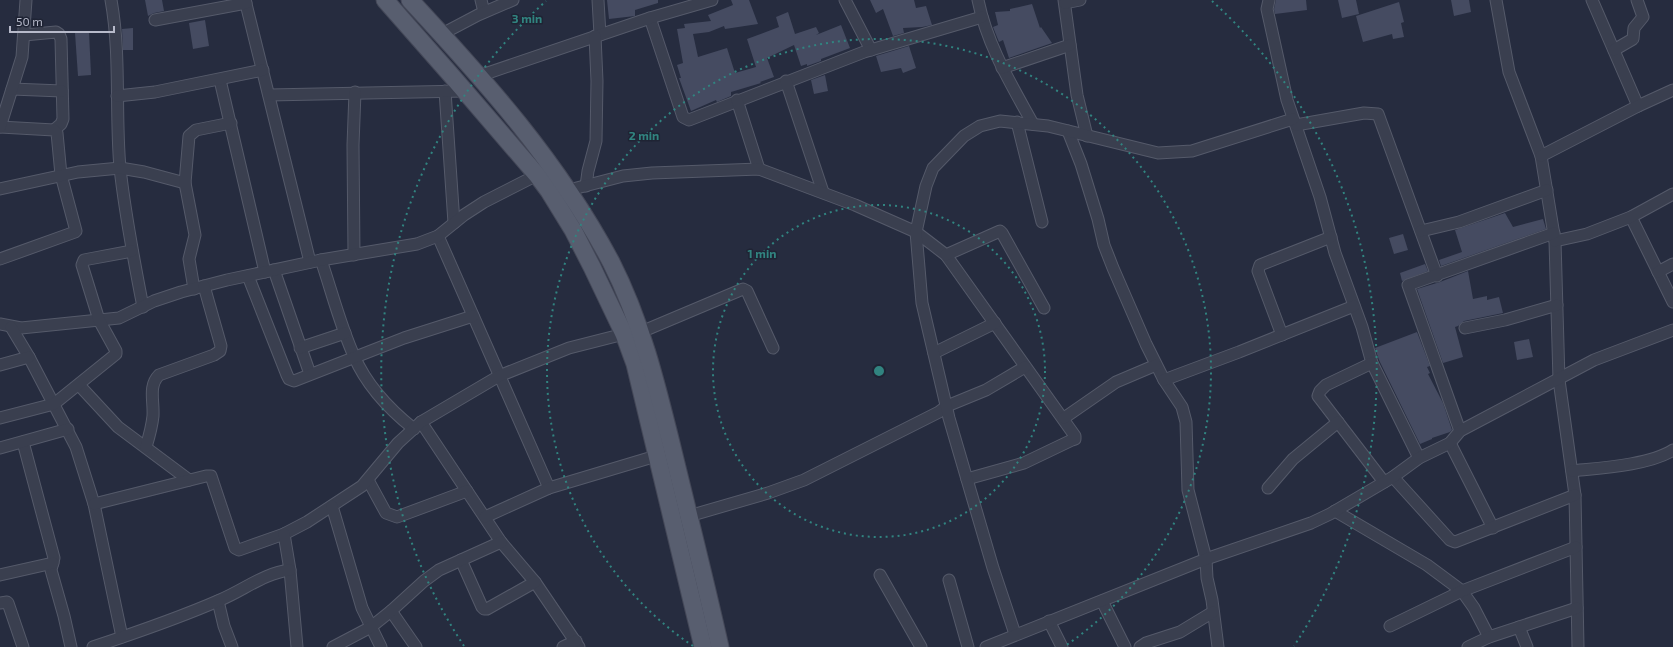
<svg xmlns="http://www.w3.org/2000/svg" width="1673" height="647" viewBox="0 0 1673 647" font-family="'Exo 2',sans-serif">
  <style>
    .building { fill: #454b61 }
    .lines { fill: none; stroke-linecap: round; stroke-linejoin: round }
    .minor-casing { stroke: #555a6a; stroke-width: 13 }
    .primary-casing { stroke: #444858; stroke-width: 19 }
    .minor { stroke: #3a3f4f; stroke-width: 11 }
    .primary { stroke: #585e6f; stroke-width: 17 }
    .ring { fill: none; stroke: #318480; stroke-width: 2; stroke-dasharray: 2 4 }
    .centre { fill: #318480; stroke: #1f2434; stroke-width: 2 }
    .ring-label { font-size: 12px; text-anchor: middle; font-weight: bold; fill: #318480; stroke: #1f2434; stroke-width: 3; stroke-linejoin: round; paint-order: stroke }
  </style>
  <rect width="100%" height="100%" fill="#262c3f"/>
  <g class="building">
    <polygon points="145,0 162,0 164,11 154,13 148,16"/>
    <polygon points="607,0 658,0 658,3 635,10 635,16 609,19"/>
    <polygon points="731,0 749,0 758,24 725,29 724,26 709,32 693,34 698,57 727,48 735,73 756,67 747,39 779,27 776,17 788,12 795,34 816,27 819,33 816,35 841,25 850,48 821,59 821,61 807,66 807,64 801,66 794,45 767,58 774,77 760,82 761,83 731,92 731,96 717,102 716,100 691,111 679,78 681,78 677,65 683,63 677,29 685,28 684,24 711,21 708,15 733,5"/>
    <polygon points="870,0 914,0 916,8 926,6 932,25 922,27 903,28 904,33 893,36 883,9 876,13"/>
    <polygon points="1276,0 1306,0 1307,10 1275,14 1274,9"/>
    <polygon points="1338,0 1356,0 1359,14 1342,18"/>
    <polygon points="1451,0 1469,0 1471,12 1454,16"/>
    <polygon points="1399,2 1404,22 1401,23 1404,37 1393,39 1392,34 1363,42 1356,16"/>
    <polygon points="1032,4 1040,28 1041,27 1052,43 1009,58 1003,40 999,42 993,27 998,25 995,12 1010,11 1010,9"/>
    <polygon points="205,20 209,46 193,49 189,23"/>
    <polygon points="133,28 133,50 123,50 122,29"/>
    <polygon points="89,32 91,75 78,76 75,33"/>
    <polygon points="909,46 916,68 903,73 901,68 881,72 876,56"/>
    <polygon points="825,75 828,91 814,94 811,80"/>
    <polygon points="1505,213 1513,227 1543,219 1546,229 1441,266 1439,260 1462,252 1455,230"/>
    <polygon points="1403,234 1408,250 1394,254 1389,238"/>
    <polygon points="1425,264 1428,271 1402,281 1400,273"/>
    <polygon points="1468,271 1473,299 1487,296 1487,300 1499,297 1503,313 1464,321 1458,326 1455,327 1463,357 1443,363 1417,289 1440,282"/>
    <polygon points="1417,332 1430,366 1427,367 1430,373 1428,374 1443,403 1452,430 1450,432 1432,438 1432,439 1420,444 1379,360 1375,348"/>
    <polygon points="1529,339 1533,357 1517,360 1514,342"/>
  </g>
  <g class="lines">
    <defs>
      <g id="minor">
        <path d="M111 0C121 55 115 112 120 168 125 214 134 261 143 307"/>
        <polyline points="245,0 310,262"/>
        <polyline points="481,0 484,12"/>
        <polyline points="598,0 600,35"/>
        <polyline points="845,0 871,50"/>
        <path d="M978 0C987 45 1011 84 1033 124"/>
        <polyline points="1064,0 1077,95 1087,136"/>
        <polyline points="1269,0 1267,9 1287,100 1320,197 1335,253 1362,327 1372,363 1419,458"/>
        <polyline points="1496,0 1509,72 1541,156 1555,241 1559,380 1575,495 1578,647"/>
        <polyline points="1592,0 1638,106"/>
        <polyline points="1065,3 1080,0"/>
        <polyline points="650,18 683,117 689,120 864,52 982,17"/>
        <polyline points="155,20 246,3"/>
        <polyline points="442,34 478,15 513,0"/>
        <polyline points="24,35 56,32 59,34 61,39 63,119 61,124 54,130"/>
        <polyline points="1614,50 1633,39 1634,28 1643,17 1637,0"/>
        <polyline points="1002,68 1070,45"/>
        <polyline points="479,76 650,18 712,0"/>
        <polyline points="220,80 265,272"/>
        <polyline points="786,81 823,192"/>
        <polyline points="12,89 62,91"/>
        <polyline points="445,91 454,223"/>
        <polyline points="269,95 465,91"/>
        <polyline points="117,96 155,92 263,70"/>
        <polyline points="737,100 759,169"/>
        <polyline points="1017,122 1042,222"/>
        <polyline points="1296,125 1364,113 1378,114 1437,276"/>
        <polyline points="0,127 54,130 57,133 61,175 76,231 75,232 0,259"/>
        <polyline points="0,127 22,57 26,0"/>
        <polyline points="1068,131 1081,164 1098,219 1104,245 1113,268 1146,344 1164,380 1182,407 1186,422 1188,490 1206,559 1207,578 1212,600 1218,647"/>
        <polyline points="1541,156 1638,106 1673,90"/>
        <polyline points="586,186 588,171 596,141 597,81 595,36"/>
        <polyline points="0,189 78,172 120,168 144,172 185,183"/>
        <polyline points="569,190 623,176 652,173 759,169 855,205 916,232 946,255 1075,436 1075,439 1072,440 1024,463 967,479"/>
        <polyline points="1631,217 1673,302"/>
        <polyline points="1421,231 1459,222 1547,190"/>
        <polyline points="438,236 549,488"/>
        <polyline points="1555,241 1587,234 1631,217 1673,194"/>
        <polyline points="354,255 353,145 355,92"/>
        <polyline points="946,255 1000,231 1002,233 1044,308"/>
        <path d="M321 260C332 292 340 325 354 356 366 384 390 410 414 429"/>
        <polyline points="274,270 310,374"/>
        <polyline points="1658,272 1673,264"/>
        <polyline points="248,276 287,375 289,379 294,381 404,338 473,316"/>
        <polyline points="194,289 189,259 195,235 185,183 189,136 196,130 231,123"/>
        <polyline points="0,324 21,328 119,318 154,301 181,292 227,280 321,260 417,244 438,236 464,215 484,202 537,175"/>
        <polyline points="11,327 29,357 76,447 94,504 122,637"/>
        <polyline points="1465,328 1505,320 1557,305"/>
        <polyline points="641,332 743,289 747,291 773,348"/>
        <polyline points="1282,335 1258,271 1260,265 1331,237"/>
        <polyline points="300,348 345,333"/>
        <polyline points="934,353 995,323"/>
        <polyline points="1372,363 1326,385 1320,391 1318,396 1384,482"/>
        <polyline points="0,365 29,357"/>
        <polyline points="1164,380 1239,352 1354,306"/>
        <polyline points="79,385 118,427 189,480"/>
        <polyline points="0,418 54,404 116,354 116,351 99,320 82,265 84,260 89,259 132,251"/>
        <polyline points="1064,418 1116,382 1156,365"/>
        <polyline points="421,422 501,542 535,582 579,647"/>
        <polyline points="1460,431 1408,285 1554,233"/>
        <polyline points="23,442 54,558 51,570 64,616 71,647"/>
        <polyline points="1450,443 1493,528"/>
        <path d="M146 447C149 437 152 426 153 416 154 401 148 386 159 375L214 355 220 351 221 346 204 286"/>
        <polyline points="0,448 68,429"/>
        <path d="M1572 471C1600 468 1650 465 1673 450"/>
        <polyline points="1393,477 1450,540 1455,542 1575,495"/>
        <polyline points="368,480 386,513 397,517 467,491"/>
        <polyline points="1268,488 1293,459 1338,422"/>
        <polyline points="94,504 206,476 211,476 235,548 239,550 284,534 307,522 362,486 398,443 421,422 499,376 569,348 624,334"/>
        <polyline points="332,506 362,608 381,647"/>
        <polyline points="1335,511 1427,565 1462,591 1474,608 1489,637"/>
        <polyline points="689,516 768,493 804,480 939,412 947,406 986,390 1025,367"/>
        <polyline points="485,517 549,488 656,456"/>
        <polyline points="284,534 290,570 297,647"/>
        <polyline points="461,560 482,607 484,609 487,609 535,582"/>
        <polyline points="0,575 53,563"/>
        <polyline points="880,575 921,647"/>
        <polyline points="949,580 968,647"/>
        <polyline points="218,601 224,626 232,647"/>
        <polyline points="1102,601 1125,647"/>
        <polyline points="0,603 7,602 8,603 23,647"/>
        <polyline points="391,611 416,647"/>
        <polyline points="1049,621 1062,647"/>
        <polyline points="1390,626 1462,591 1576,547"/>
        <polyline points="1519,627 1527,647"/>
        <polyline points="1015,634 993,568 949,418 922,303 916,232 926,186 933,168 964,136 980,126 1000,121 1048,126 1158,153 1192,151 1293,119"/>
        <path d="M93 647C135 633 179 618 220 600 244 590 264 573 290 570"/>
        <polyline points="333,647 371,627 391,611 424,581 439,570 501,542"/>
        <polyline points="563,647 576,641"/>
        <polyline points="986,647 1206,559 1311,523 1330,514 1393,477 1419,458 1450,443 1460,431 1594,360 1673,330"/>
        <polyline points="1140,647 1146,643 1180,632 1213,612"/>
        <polyline points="1468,647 1489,637 1577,608"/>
      </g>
      <g id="primary">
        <polyline points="385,0 451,75 537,175 549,191 573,230 592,267 624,334 635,364 703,647"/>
        <path d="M410 0C486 82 558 162 611 262 641 321 656 382 672 447 688 513 705 580 720 647"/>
      </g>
    </defs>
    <use href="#minor" class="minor-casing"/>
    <use href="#primary" class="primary-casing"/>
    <use href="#minor" class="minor"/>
    <use href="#primary" class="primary"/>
  </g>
  <g class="ring">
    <circle cx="879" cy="371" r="166"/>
    <path d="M693 646A332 332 0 1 1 1065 646"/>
    <path d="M464 646A498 498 0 0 1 546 1M1212 1A498 498 0 0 1 1294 646"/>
  </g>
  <circle cx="879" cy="371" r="6" class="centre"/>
  <g class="ring-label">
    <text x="527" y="23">3 min</text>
    <text x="644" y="140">2 min</text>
    <text x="762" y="258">1 min</text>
  </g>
  <path d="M10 26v6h104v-6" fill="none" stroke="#b7baca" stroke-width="2"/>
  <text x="16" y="26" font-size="12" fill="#b7baca" stroke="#1f2434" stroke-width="3" paint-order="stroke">50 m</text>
</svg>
